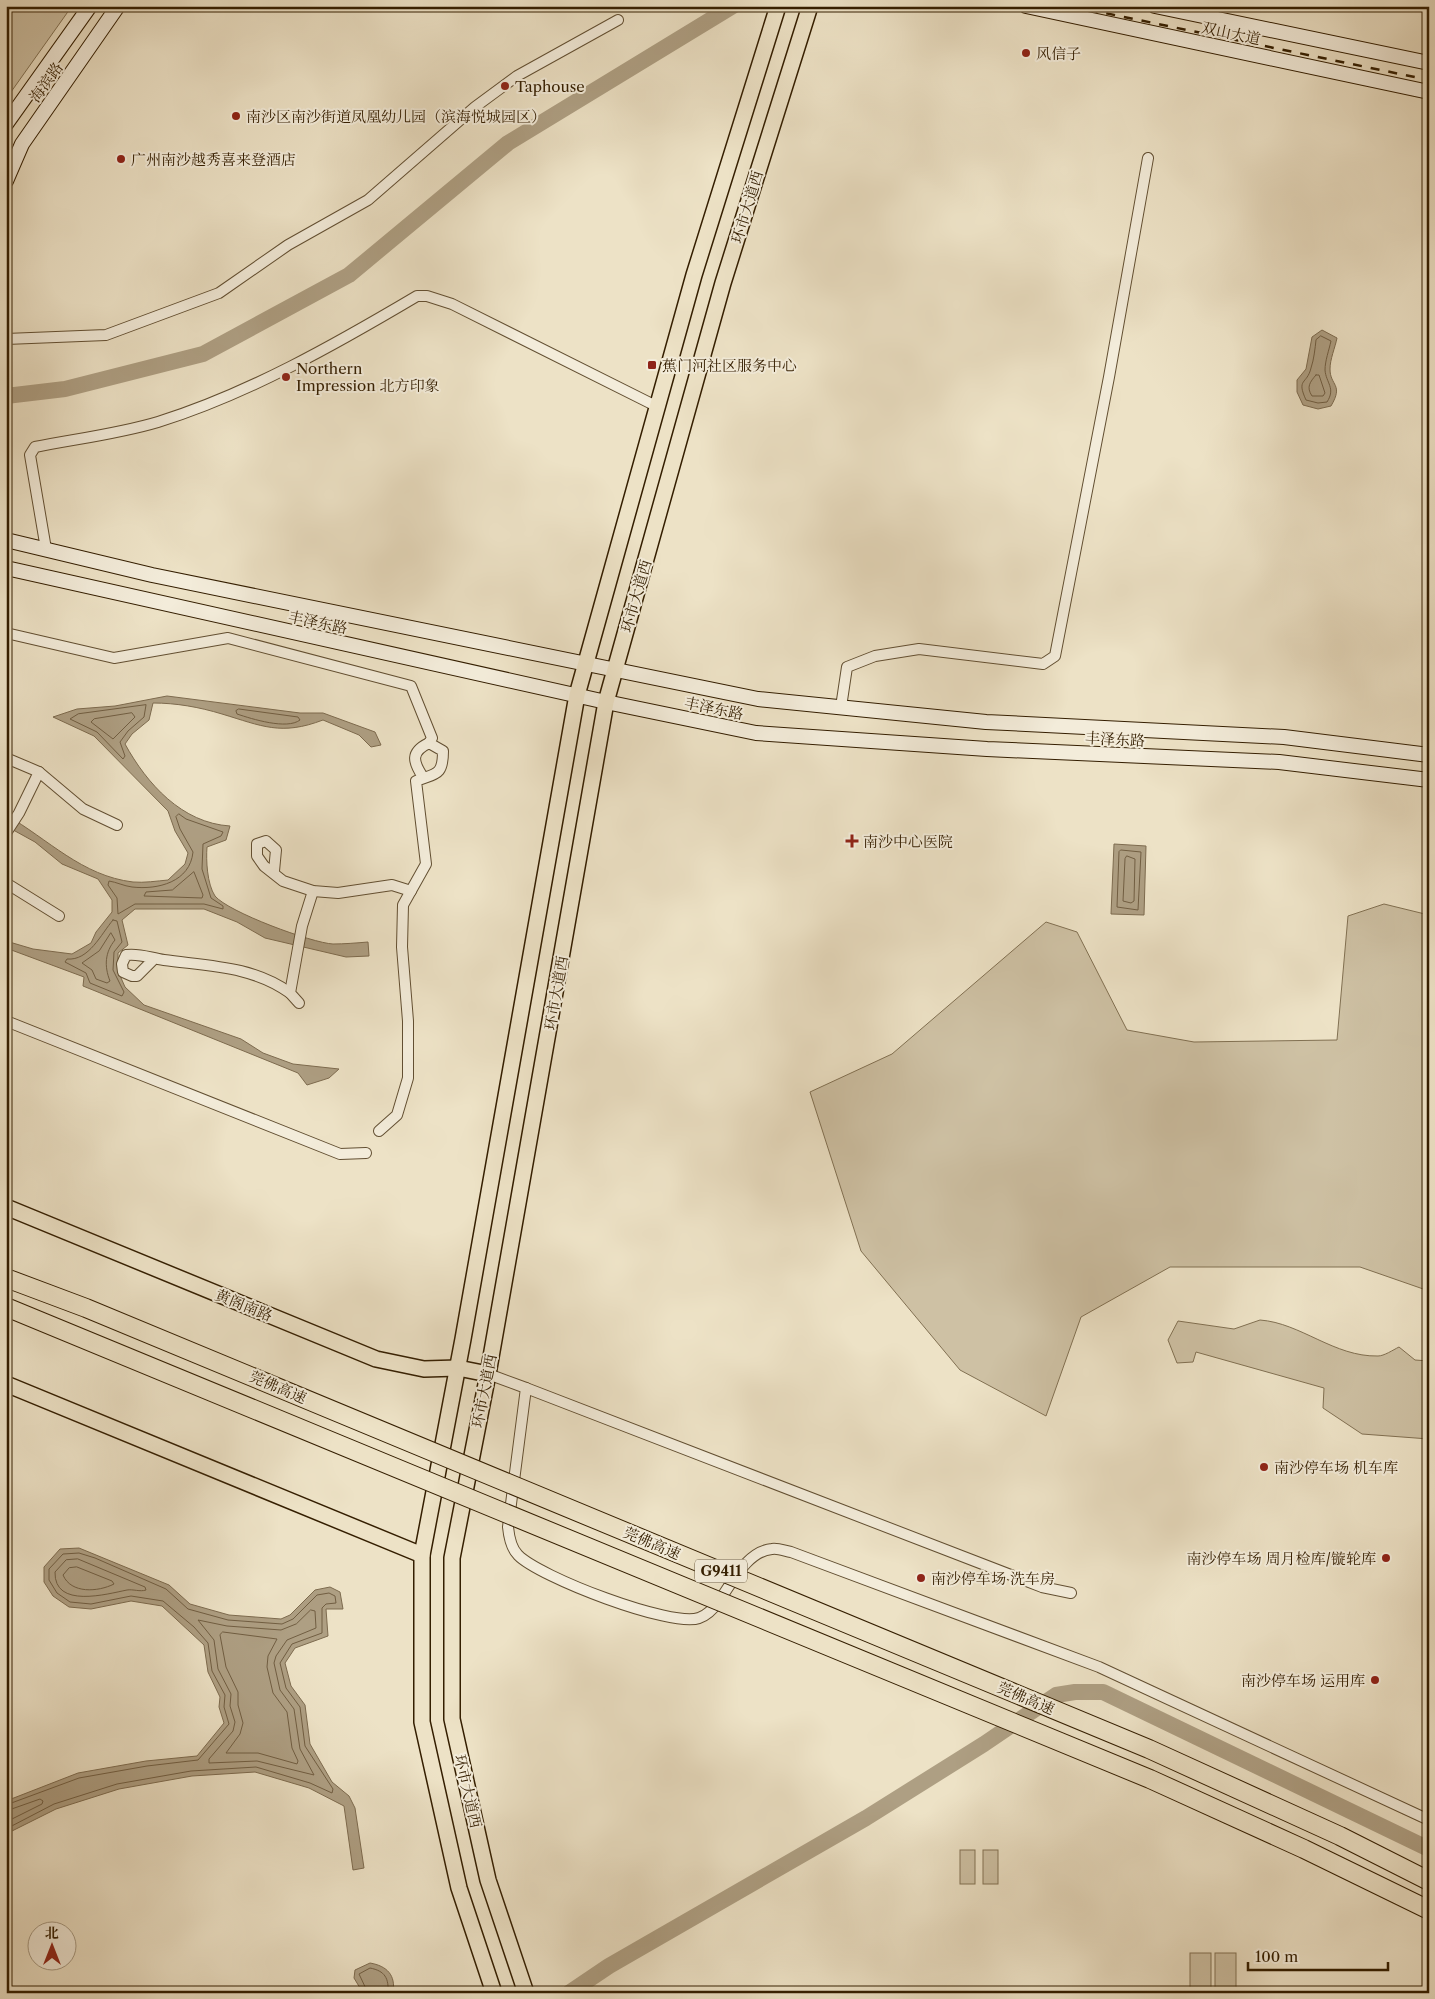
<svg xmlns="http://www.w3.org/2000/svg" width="1435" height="1999" viewBox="0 0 1435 1999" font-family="'Libre Caslon Text','Noto Serif SC',serif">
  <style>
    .green { fill: #cec1a4; stroke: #817052 }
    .water { fill: #ae9f83; stroke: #7d6b4f }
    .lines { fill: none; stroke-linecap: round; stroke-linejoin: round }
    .shore { stroke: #715e42; stroke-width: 1 }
    .river { stroke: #ae9f83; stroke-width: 16 }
    .street-casing { stroke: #624f32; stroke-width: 12 }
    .secondary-casing { stroke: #341e00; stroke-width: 16 }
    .primary-casing { stroke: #341e00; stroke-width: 18 }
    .street { stroke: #f3ecda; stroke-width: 10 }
    .secondary { stroke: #f3ecda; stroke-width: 14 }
    .primary { stroke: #ede2c6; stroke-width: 15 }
    .rail { stroke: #341e00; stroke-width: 2.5; stroke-dasharray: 9 9; stroke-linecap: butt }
    .highway-bridge-casing { stroke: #341e00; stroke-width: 20; stroke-linecap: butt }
    .highway-bridge { stroke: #ede2c6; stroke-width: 18 }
    .poi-dot { fill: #8f2418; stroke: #f3ecda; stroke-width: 2 }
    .labels { text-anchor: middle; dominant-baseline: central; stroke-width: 4; stroke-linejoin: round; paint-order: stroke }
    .shield { fill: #f3ecda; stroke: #6d5c41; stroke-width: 1 }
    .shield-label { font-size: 14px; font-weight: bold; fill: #341e00 }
    .street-label { font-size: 15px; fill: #341e00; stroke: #f3ecda }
    .poi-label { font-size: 15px; fill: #341e00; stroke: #f3ecda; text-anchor: start }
  </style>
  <rect width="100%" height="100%" fill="#ede2c6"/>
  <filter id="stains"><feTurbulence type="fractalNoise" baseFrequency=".004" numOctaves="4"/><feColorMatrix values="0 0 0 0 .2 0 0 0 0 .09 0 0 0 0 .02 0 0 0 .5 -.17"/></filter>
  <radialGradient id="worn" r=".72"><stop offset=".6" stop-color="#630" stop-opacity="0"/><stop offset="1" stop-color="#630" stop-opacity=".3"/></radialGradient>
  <g class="green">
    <polygon points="6,6 72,6 6,99"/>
    <polygon points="1384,904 1429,915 1429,1291 1360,1267 1170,1267 1081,1317 1046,1416 960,1370 861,1251 810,1092 892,1054 1046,922 1077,932 1127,1030 1194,1042 1337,1040 1348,916"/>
    <path d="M1260 1320C1301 1323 1334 1357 1378 1356 1384 1356 1393 1350 1399 1347L1415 1360 1429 1361V1439L1362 1434 1323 1408 1324 1388 1196 1352 1193 1362 1177 1363 1168 1340 1178 1321 1234 1329Z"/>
    <rect x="960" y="1850" width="15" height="34"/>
    <rect x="983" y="1850" width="15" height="34"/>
    <rect x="1190" y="1953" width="21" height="39"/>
    <rect x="1215" y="1953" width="21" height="39"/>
  </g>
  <g class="water">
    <path d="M1322 330 1337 338C1335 348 1330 359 1330 369 1330 386 1344 384 1331 406L1318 409 1303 405 1297 392V380L1306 369 1312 337Z"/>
    <path d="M167 696 300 713H323L375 732 381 745 371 747 359 735 323 720C281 736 262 726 222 714 199 707 176 703 153 703L149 720 132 734 125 744C147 784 182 823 230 826L226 840 207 847C206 860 207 884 215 896 228 912 312 943 333 944 344 944 356 943 368 942L369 956 346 957 265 938 237 922 204 909H135L122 920 128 945 118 953V971L125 987 144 1005 241 1039 263 1053 293 1064 339 1069 329 1078 307 1085 298 1073 83 986 84 977 6 948V941L33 949 72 954 91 943 96 932 112 912V900L98 879 62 864 35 842 6 826V815C48 839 82 876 133 882 144 883 157 881 168 880L185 864 188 853 175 831 168 811 94 736 53 717 77 709 115 706Z"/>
    <polygon points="1114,844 1146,846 1144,915 1111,914"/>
    <polygon points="79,1548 169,1585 190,1604 229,1615 281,1619 290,1615 315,1590 330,1587 340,1592 343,1609 326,1609 328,1636 295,1648 285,1663 291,1686 305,1705 310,1744 332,1782 349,1796 355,1808 364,1868 353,1870 344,1806 309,1788 255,1772 192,1776 119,1789 56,1809 6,1834 6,1801 78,1773 146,1761 197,1756 224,1723 219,1707 220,1697 208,1672 204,1645 162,1606 131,1601 91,1609 69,1607 53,1596 44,1582 44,1567 60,1549"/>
    <path d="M370 1963C387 1966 396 1975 393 1993H363L354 1978 355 1970Z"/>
  </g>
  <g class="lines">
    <g class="shore">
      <path d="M1321 336 1331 341C1329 350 1325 361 1325 370 1326 383 1336 388 1327 402L1318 403 1306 400C1296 378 1307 385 1311 368 1314 359 1315 349 1316 340Z"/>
      <path d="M1316 375H1319L1325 393 1323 396H1312C1306 387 1310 382 1316 375Z"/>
      <polygon points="146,705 144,717 128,731 120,742 125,756 123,759 97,732 70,719 78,714"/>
      <path d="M239 709 298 717 300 720C287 730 252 719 237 714L236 711Z"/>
      <polygon points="132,713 135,717 113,739 91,722 94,719"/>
      <path d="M179 814 186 819 223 832 221 836 203 844 202 869 211 898 223 906V909L204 904H135L118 914 117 898 108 885 109 881C116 882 124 886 132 887 158 890 190 882 193 852L180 829 176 817Z"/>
      <polygon points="1121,850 1141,852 1138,910 1117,907 1119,852"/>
      <polygon points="1127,856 1135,859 1134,901 1131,903 1123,901 1125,859"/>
      <polygon points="194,872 203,895 202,898 144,896 146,892 172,890"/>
      <path d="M113 920 117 921 122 942 114 952 113 970 124 992 122 996 90 983 86 973 65 962 67 959C89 961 101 934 113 920Z"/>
      <path d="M111 933 115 940C105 952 104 966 110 981L107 983 96 979 92 970 82 963 99 951Z"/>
      <path d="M78 1559 145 1587 146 1590C140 1592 133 1589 127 1590 107 1594 54 1609 55 1572L66 1560Z"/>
      <path d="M77 1567 112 1581 114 1584C98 1592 71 1594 63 1575L69 1568Z"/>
      <polygon points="311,1610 315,1611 316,1628 287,1640 276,1656 274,1663 280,1690 294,1709 300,1749 314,1775 257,1761 209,1763 209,1759 233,1731 235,1722 230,1706 231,1694 218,1669 214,1640 198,1620 227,1626 281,1630 296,1624"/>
      <polygon points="223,1632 277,1639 268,1656 267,1667 273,1693 287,1712 292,1748 298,1761 297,1764 258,1753 226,1753 240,1734 243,1723 238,1705 238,1692 226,1667 220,1635"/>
      <polyline points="6,1805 79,1778 147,1766 198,1760 229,1724 224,1707 225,1695 212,1671 208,1643 194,1627 163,1601 131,1596 91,1604 70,1602 57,1593 49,1580 49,1569 63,1554 79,1553 95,1558 166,1589 188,1609 228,1620 282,1624 293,1619 317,1595 329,1593 335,1596 336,1603 326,1604 322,1608 322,1633 292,1644 280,1663 286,1688 300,1707 305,1746 333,1789 332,1793 310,1783 256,1767 191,1771 117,1784 54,1804 6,1829"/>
      <polyline points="6,1811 40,1799 43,1801 42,1804 6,1822"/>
      <path d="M368 1993 359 1974 370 1968C385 1971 389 1978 388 1993"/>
    </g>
    <g class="river">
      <polyline points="6,396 65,389 203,354 349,275 508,143 733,6"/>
      <polyline points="569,1993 609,1966 866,1818 984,1744 1056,1695 1075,1692 1103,1692 1429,1849"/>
    </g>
    <defs>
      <g id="street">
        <polyline points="6,339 106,335 219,293 288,245 368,200 475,107 517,76 618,20"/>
        <path d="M46 549 30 455 35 447C75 439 118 434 158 422 248 394 336 344 417 296H427L452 304 658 407"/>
        <polyline points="6,633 114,658 228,638 411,686 432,738 429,743"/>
        <polyline points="841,707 847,667 875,656 919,649 1043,664 1055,656 1109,377 1148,158"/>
        <polyline points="6,758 39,772 83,809 117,825"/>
        <polyline points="6,833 19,813 39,772"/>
        <polyline points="274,871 276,850 266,841 257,844 257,856 264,866 283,881 313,891 338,893 392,885 411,891"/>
        <polyline points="6,883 59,916"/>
        <path d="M154 959 137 976H132L123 972 122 964 126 955C140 953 150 958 164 960 208 966 253 966 290 993"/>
        <polyline points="299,1003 290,993 302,926 313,891"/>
        <polyline points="6,1021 340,1154 366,1153"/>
        <path d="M379 1131 397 1115 408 1078V1021L402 947 403 905 426 864 416 781C435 773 443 777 443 751L429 743C410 752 413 762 423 777"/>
        <path d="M488 1374 526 1388 508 1527C509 1537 511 1548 518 1555 539 1577 672 1628 699 1618 708 1615 714 1608 719 1601 732 1583 747 1551 772 1549 778 1548 785 1551 791 1552L1099 1667 1429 1820"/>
        <polyline points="526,1388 1042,1587 1071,1593"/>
      </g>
      <g id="secondary">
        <polyline points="1026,6 1429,92"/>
        <polyline points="1155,6 1429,63"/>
        <polyline points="6,124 90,6"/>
        <polyline points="6,181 22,144 118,6"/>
        <polyline points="6,540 152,575 758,699 986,722 1284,737 1429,755"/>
        <polyline points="6,568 606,702 756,733 987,749 1279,762 1429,780"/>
      </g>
      <g id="primary">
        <polyline points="6,1207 376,1359 424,1369 458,1368 488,1374"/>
        <polyline points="6,1384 422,1555"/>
        <polyline points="494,1993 459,1888 422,1722 422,1555 463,1339 577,695 694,275 778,6"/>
        <polyline points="526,1993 488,1880 452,1719 452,1558 488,1374 606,702 723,283 810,6"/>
      </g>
    </defs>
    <use href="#street" class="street-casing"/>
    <use href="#secondary" class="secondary-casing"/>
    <use href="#primary" class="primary-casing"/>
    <use href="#street" class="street"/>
    <use href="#secondary" class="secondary"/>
    <use href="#primary" class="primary"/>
    <polyline class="rail" points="1071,6 1429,80"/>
    <defs>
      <g id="highway-bridge">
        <polyline points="6,1278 86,1308 1149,1749 1340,1836 1429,1881"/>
        <polyline points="6,1307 1150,1779 1304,1849 1429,1910"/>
      </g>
    </defs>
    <use href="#highway-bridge" class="highway-bridge-casing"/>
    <use href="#highway-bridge" class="highway-bridge"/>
  </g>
  <g class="poi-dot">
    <circle cx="1026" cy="53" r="5"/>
    <circle cx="505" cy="86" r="5"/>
    <circle cx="236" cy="116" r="5"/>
    <circle cx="121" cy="159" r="5"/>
    <rect x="647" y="360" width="10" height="10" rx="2.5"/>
    <circle cx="286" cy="377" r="5"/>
    <path d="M849.5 833.5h5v5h5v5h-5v5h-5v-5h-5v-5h5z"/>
    <circle cx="1264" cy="1467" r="5"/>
    <circle cx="1386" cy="1558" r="5"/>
    <circle cx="921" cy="1578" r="5"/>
    <circle cx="1375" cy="1680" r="5"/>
  </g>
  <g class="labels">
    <rect class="shield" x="695" y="1559.5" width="52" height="23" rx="4"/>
    <g class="shield-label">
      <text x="721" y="1571">G9411</text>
    </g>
    <g class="street-label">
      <text transform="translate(1231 33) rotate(12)">双山大道</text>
      <text transform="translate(46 82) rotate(-54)">海滨路</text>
      <text transform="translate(747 207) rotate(-73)">环市大道西</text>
      <text transform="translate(636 596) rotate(-74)">环市大道西</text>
      <text transform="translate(318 622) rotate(12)">丰泽东路</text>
      <text transform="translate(714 708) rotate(12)">丰泽东路</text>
      <text transform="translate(1115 739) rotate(3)">丰泽东路</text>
      <text transform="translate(556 993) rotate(-80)">环市大道西</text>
      <text transform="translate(244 1305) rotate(22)">黄阁南路</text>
      <text transform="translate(278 1387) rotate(23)">莞佛高速</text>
      <text transform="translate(484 1391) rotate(-79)">环市大道西</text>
      <text transform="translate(652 1543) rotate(23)">莞佛高速</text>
      <text transform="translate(1026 1698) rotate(23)">莞佛高速</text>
      <text transform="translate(468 1791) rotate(77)">环市大道西</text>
    </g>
    <g class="poi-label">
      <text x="1036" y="53">风信子</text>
      <text x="515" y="86">Taphouse</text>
      <text x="246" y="116">南沙区南沙街道凤凰幼儿园（滨海悦城园区）</text>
      <text x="131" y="159">广州南沙越秀喜来登酒店</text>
      <text x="662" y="365">蕉门河社区服务中心</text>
      <text x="296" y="368">Northern<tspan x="296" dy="17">Impression 北方印象</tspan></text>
      <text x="863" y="841">南沙中心医院</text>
      <text x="1274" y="1467">南沙停车场 机车库</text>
      <text x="1376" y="1558" text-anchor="end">南沙停车场 周月检库/镟轮库</text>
      <text x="931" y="1578">南沙停车场 洗车房</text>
      <text x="1365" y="1680" text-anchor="end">南沙停车场 运用库</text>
    </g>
  </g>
  <rect width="1435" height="1999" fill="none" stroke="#ede2c6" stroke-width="25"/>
  <rect x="8" y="8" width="1420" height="1984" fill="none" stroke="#341e00" stroke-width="2.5"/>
  <rect x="12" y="12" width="1410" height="1974" fill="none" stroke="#341e00"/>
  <g transform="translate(52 1946)"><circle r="24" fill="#f3ecda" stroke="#a79a83"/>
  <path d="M0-4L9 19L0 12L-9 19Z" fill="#8f2418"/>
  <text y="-8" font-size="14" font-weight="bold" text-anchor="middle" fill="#341e00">北</text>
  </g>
  <path d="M1248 1962v8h140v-8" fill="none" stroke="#341e00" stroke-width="2.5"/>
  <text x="1255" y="1962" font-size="15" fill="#341e00" stroke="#f3ecda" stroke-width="4" paint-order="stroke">100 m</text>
  <rect width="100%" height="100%" filter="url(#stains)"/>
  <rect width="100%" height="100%" fill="url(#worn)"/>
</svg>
